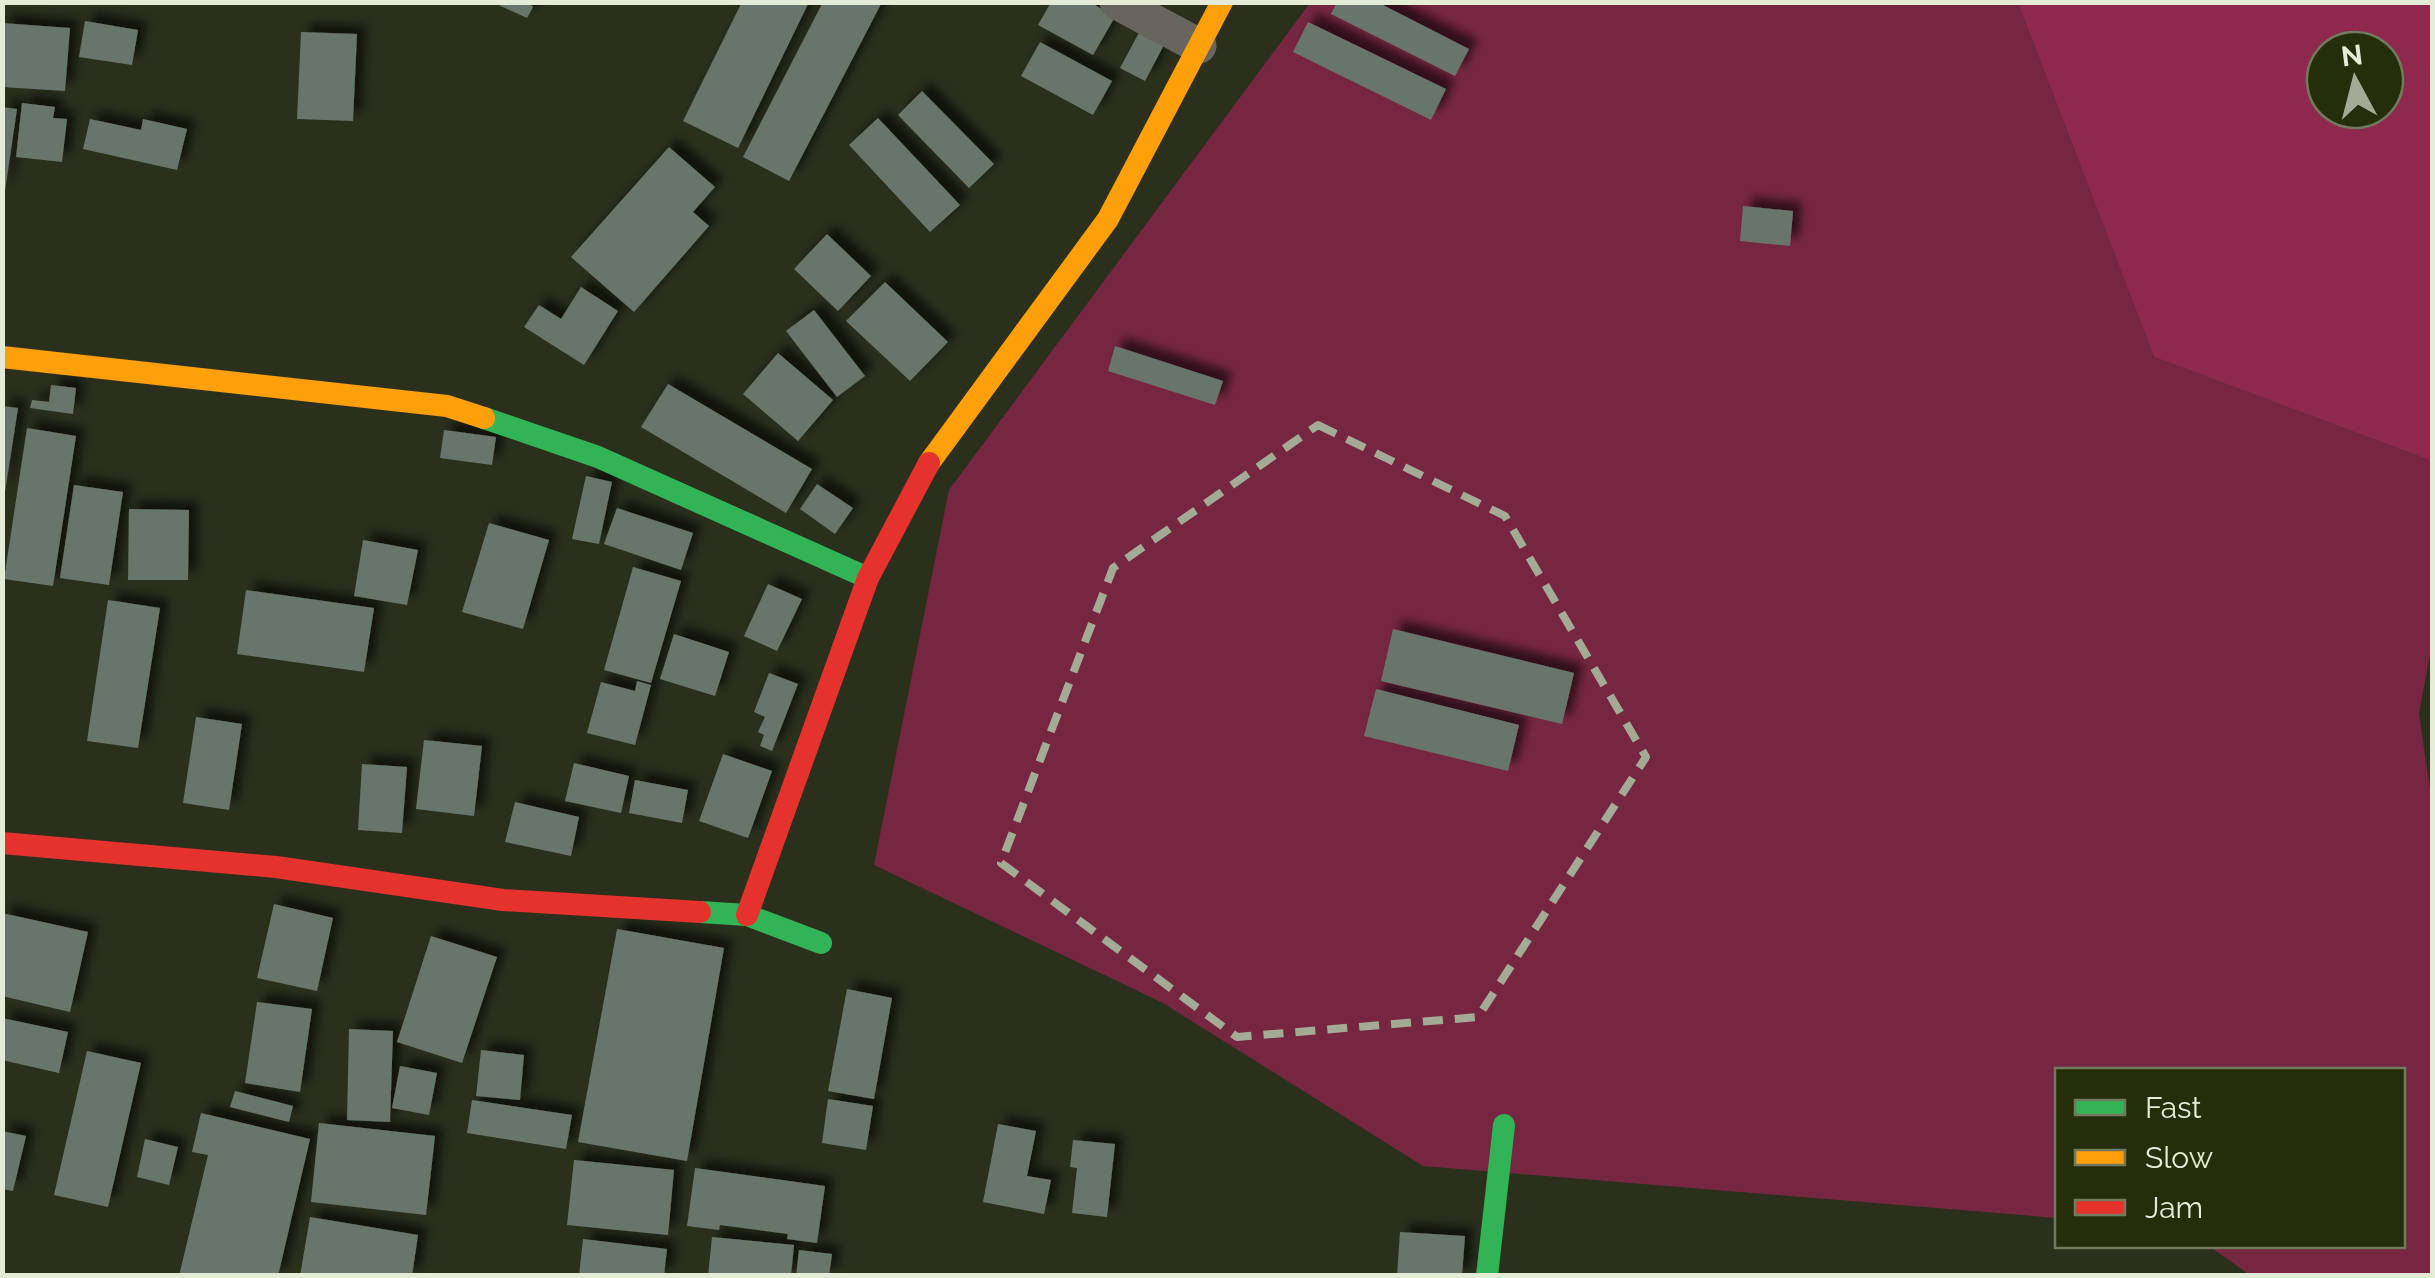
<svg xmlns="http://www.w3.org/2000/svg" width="2435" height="1278" viewBox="0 0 2435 1278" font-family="Raleway,sans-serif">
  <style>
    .green { fill: #772641 }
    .forest { fill: #8e294d; fill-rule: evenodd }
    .building { fill: #68756a; filter: url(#shadow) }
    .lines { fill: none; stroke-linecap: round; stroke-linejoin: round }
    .street { stroke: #67655d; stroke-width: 35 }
    .fast { stroke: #30b455; stroke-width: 22 }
    .slow { stroke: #ff9f0a; stroke-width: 22 }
    .jam { stroke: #e5322d; stroke-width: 22 }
    .marked { fill: none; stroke: #a3aa95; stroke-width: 8; stroke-dasharray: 20 12; stroke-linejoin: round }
  </style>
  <defs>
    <filter id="shadow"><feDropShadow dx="9" dy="-9" stdDeviation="5" flood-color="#0009"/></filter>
  </defs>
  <rect width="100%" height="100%" fill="#2b301d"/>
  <polygon class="green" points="1310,3 2018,3 2154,357 2432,461 2432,643 2419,714 2432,803 2432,1275 2250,1275 2209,1246 2402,1246 2402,1070 2058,1070 2057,1218 1423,1166 1163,1003 874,865 949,490"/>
  <path class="forest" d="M2018 3H2432V461L2154 357ZM2325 50H2385V110H2325Z"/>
  <g class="building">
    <polygon points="492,2 528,2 533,7 527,18"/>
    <polygon points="742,2 809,2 738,148 683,121"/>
    <polygon points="823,2 881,4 789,181 743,157"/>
    <polygon points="1051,2 1090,2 1115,17 1093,55 1038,25"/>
    <polygon points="1337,2 1377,2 1469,49 1455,76 1331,14"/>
    <polygon points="85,21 138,30 132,65 79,57"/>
    <polygon points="1308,22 1446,89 1431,120 1293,52"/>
    <polygon points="2,23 70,28 65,91 2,87"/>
    <polygon points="1141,29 1165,43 1145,81 1120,68"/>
    <polygon points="301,32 357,34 353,121 297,119"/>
    <polygon points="1040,42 1112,81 1093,115 1021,76"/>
    <polygon points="922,91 994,164 969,188 898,115"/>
    <polygon points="22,103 55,107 53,118 67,119 62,162 16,157"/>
    <polygon points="2,107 17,109 5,191 2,191"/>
    <polygon points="878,118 960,205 930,232 849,145"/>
    <polygon points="90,119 141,130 143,119 187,129 177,170 83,149"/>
    <polygon points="669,147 715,187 693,212 709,226 634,312 571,257"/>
    <polygon points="1743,206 1793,211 1790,246 1740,241"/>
    <polygon points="827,234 871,276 838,311 794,269"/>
    <polygon points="885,282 948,342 910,381 846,321"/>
    <polygon points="581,287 618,311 584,365 524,327 539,305 561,319"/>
    <polygon points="814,310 865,376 837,397 786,331"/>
    <polygon points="1115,346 1223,381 1215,405 1108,371"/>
    <polygon points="778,353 833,400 798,441 743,394"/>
    <polygon points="668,384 812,469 786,513 641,427"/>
    <polygon points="51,385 76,388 73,414 30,408 32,400 49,402"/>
    <polygon points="2,406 18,408 5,492 2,492"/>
    <polygon points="27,428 76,436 53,586 4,579"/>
    <polygon points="444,430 496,437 492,465 440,458"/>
    <polygon points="586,476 612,482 599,544 572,539"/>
    <polygon points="817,484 853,508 835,534 800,509"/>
    <polygon points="74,485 123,492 109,585 60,578"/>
    <polygon points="617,508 693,533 681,570 604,544"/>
    <polygon points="129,509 189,510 188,580 128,580"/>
    <polygon points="489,523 549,540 523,629 462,612"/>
    <polygon points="363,540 418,550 407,605 354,596"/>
    <polygon points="633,567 681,581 651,683 604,670"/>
    <polygon points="768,584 802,599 777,651 744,636"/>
    <polygon points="246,590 374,608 364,672 237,654"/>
    <polygon points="108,600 160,608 138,748 87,741"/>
    <polygon points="1393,629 1574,673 1562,724 1381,681"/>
    <polygon points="674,634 729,652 715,696 660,679"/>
    <polygon points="769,673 798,684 772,751 760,746 764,735 758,732 765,717 754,712"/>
    <polygon points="637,681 651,685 635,745 587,733 601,682 635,691"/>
    <polygon points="1376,689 1519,725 1508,771 1364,736"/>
    <polygon points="196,717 242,724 229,810 183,803"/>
    <polygon points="424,740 482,746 474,816 416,809"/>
    <polygon points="723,754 772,771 748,838 699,821"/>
    <polygon points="574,763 629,776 621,813 565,801"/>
    <polygon points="362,764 407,767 402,833 358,830"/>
    <polygon points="635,780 688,790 682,823 629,813"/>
    <polygon points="515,802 579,817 571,856 505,842"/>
    <polygon points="274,904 333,918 317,991 257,978"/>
    <polygon points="2,913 88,932 70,1012 2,996"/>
    <polygon points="617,929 724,948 687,1161 578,1142"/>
    <polygon points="431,936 497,957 462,1063 397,1042"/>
    <polygon points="847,989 892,998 874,1099 828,1091"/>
    <polygon points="257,1002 312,1009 300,1092 245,1083"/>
    <polygon points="2,1018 68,1032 59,1073 2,1060"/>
    <polygon points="349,1029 393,1031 390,1122 347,1120"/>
    <polygon points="481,1050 524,1055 520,1100 476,1096"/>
    <polygon points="87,1051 141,1063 108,1207 54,1195"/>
    <polygon points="400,1066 437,1073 429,1115 392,1108"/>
    <polygon points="235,1091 293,1106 289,1122 230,1107"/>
    <polygon points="828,1099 873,1106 866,1150 822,1143"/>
    <polygon points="472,1100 572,1115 566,1149 467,1133"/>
    <polygon points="201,1113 310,1139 278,1276 179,1276 208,1155 192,1152"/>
    <polygon points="319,1123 435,1136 426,1215 311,1202"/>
    <polygon points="998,1124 1036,1131 1027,1176 1051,1180 1044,1214 983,1202"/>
    <polygon points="2,1131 26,1136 13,1191 2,1189"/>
    <polygon points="145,1139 178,1147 169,1185 137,1177"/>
    <polygon points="1073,1140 1115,1144 1107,1217 1072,1213 1077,1168 1070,1167"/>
    <polygon points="574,1160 674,1170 668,1235 567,1225"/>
    <polygon points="695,1168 825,1186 817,1243 787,1239 788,1234 720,1225 719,1230 687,1226"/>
    <polygon points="310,1217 418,1235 412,1276 300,1276"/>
    <polygon points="1400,1232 1465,1236 1462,1276 1397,1276"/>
    <polygon points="712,1237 794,1245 791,1276 708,1276"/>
    <polygon points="583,1239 667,1249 664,1276 579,1276"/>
    <polygon points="799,1250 832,1254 829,1276 796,1276"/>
  </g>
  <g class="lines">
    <polyline class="street" points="1117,2 1199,46"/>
    <g class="fast">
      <polyline points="484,418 598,457 868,578"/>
      <polyline points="700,912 747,915 821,943"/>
      <polyline points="1487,1276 1504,1125"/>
    </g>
    <g class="slow">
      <polyline points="2,357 447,406 484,418"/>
      <polyline points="929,463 1108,219 1222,2"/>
    </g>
    <g class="jam">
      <polyline points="2,843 276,867 503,900 700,912"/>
      <polyline points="747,915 868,578 929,463"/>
    </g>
  </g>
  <path class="marked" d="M1318 425 1505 516 1646 757 1478 1017 1237 1037 1001 863 1113 568Z"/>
  <rect width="2435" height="1278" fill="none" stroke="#e4ebd6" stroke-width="10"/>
  <rect x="2055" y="1068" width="350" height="180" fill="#252e0a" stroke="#717a5c" stroke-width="2.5"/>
  <rect x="2075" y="1100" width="50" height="15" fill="#30b455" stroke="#717a5c" stroke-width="2.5"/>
  <text x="2145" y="1118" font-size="30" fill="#e4ebd6">Fast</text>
  <rect x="2075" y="1150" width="50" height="15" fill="#ff9f0a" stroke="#717a5c" stroke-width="2.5"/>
  <text x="2145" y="1168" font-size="30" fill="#e4ebd6">Slow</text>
  <rect x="2075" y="1200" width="50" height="15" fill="#e5322d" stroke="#717a5c" stroke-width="2.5"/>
  <text x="2145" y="1218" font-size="30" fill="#e4ebd6">Jam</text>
  <g transform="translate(2355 80) rotate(353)"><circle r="48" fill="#252e0a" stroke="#717a5c" stroke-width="2.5"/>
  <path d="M0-8L18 38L0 25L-18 38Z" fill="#a3aa95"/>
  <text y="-15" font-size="28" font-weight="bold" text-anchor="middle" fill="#e4ebd6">N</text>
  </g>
</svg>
